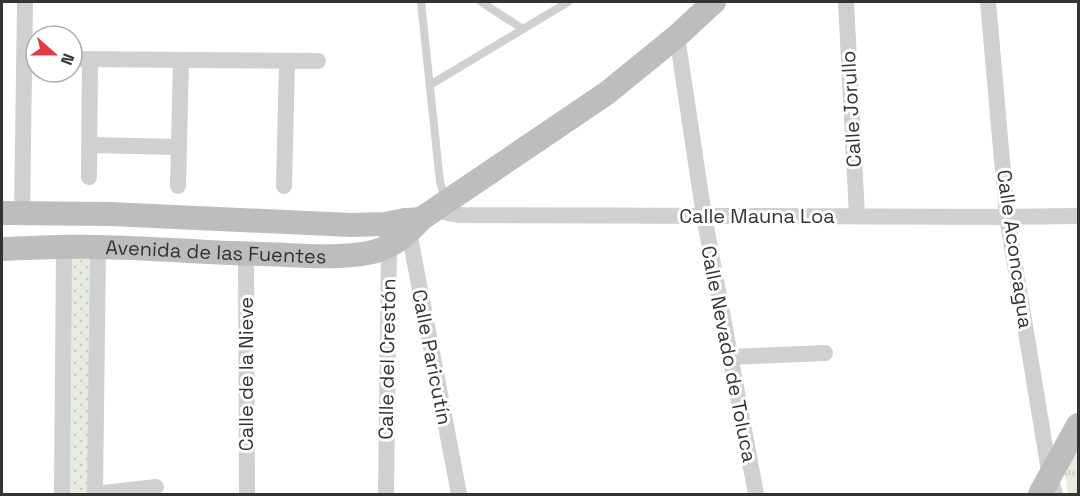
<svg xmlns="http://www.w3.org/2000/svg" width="1080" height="496" viewBox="0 0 1080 496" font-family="'Space Grotesk',sans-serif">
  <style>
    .park { fill: url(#park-tufts) }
    .garden { fill: url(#garden-dots) }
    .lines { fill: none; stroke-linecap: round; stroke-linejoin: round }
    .service { stroke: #d0d0d0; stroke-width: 8 }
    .minor { stroke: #d0d0d0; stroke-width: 16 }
    .secondary { stroke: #bdbdbd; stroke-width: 24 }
    .labels { text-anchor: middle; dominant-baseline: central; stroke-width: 6; stroke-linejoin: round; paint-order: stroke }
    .street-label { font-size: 20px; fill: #333; stroke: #fff }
  </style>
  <defs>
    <pattern id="park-tufts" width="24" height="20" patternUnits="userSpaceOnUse" patternTransform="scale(1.5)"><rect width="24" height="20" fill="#e6ecdf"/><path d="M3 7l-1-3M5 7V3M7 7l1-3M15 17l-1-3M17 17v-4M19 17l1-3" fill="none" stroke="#c6cbc0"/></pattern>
    <pattern id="garden-dots" width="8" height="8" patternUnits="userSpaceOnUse" patternTransform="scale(1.5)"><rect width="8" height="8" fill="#e6ecdf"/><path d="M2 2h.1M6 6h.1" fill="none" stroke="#c6cbc0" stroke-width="1.8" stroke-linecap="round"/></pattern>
  </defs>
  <rect width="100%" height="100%" fill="#fff"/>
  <polygon class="park" points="1078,435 1078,494 1068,494 1063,464"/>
  <polygon class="garden" points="70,256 94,257 93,494 64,494"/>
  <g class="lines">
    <g class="service">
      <polyline points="421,2 440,182 445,198"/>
      <polyline points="481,2 523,29"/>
      <polyline points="430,85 568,2"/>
    </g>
    <g class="minor">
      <polyline points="846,2 857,216"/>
      <polyline points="988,2 1007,217 1050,477 1055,494"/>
      <polyline points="677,36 704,216 756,494"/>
      <polyline points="72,59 318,61"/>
      <polyline points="89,145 179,147"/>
      <polyline points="89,177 90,60"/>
      <polyline points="178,186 181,60"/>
      <polyline points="284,186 287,61"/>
      <polyline points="436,209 448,213 460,215 1007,217 1078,216"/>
      <polyline points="22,213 25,2"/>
      <polyline points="406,224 409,232 459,494"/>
      <polyline points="246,254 247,494"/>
      <polyline points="730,357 825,353"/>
      <polyline points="62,494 64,247"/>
      <polyline points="95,494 98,247"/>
      <polyline points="95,494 156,487"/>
      <polyline points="386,494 389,247 387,238"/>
    </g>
    <g class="secondary">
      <polyline points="2,213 110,214 351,225 385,224 405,220 421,219"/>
      <path id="s1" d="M2 249C34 248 66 246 98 247 153 248 208 253 263 254 296 255 336 259 368 253 390 249 406 236 421 219L607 93 677 36 714 2"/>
      <polyline points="1040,494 1078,425"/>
    </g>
  </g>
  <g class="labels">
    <g class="street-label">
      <text transform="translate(851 109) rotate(-93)">Calle Jorullo</text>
      <text x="757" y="216">Calle Mauna Loa</text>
      <text transform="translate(1015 249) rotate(82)">Calle Aconcagua</text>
      <text stroke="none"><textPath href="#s1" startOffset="214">Avenida de las Fuentes</textPath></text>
      <text transform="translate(729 354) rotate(79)">Calle Nevado de Toluca</text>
      <text transform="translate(432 357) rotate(79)">Calle Paricutín</text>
      <text transform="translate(387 359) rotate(-89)">Calle del Crestón</text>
      <text transform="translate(246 374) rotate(-90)">Calle de la Nieve</text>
    </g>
  </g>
  <rect width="1080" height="496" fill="none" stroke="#333333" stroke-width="6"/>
  <g transform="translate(54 54) rotate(111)"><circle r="28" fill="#ffffff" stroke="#adadad" stroke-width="1.5"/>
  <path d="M0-4.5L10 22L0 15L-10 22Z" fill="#e63946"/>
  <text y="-9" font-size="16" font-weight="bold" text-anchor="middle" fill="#333333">N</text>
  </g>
</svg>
